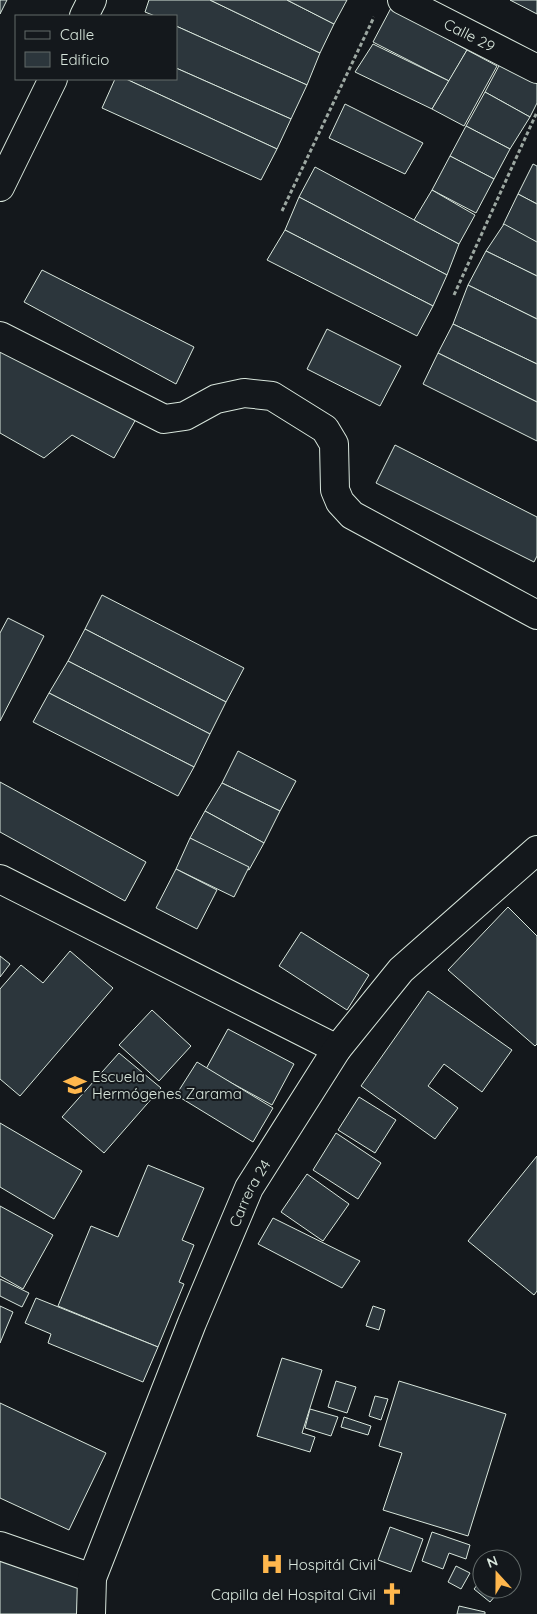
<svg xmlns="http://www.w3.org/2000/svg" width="537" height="1614" viewBox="0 0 537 1614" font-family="Quicksand,sans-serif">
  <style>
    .building { fill: #2c363c; stroke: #d8e6dc }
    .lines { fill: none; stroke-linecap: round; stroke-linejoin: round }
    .street-casing { stroke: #d8e6dc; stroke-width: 30 }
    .secondary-casing { stroke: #d8e6dc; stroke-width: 30 }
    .path { stroke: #9da8a2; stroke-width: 3; stroke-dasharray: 4 2.5; stroke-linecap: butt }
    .street { stroke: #14181c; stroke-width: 28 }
    .secondary { stroke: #14181c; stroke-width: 28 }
    .labels { text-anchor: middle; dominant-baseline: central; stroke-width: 4; stroke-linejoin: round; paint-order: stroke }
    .street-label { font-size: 15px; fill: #d8e6dc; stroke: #14181c }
    .poi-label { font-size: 15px; fill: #d8e6dc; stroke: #14181c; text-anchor: start }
  </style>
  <rect width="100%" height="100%" fill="#14181c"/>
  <g class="building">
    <polygon points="0,0 7,0 0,14"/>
    <polygon points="149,0 210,0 320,53 307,85 176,26 176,16 155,16 145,12"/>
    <polygon points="210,0 287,0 334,24 320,53"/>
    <polygon points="287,0 347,0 334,24"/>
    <polygon points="510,0 537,0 537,14"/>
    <polygon points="391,8 467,50 449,81 373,42"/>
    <polygon points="176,26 307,85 291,119 176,68"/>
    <polygon points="373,44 449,81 432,109 355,72"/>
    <polygon points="467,50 497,66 464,126 432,109"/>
    <polygon points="501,62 537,82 537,103 530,117 485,92"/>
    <polygon points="176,68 291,119 277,149 126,79 176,79"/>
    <polygon points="115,79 126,79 277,149 261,180 102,108"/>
    <polygon points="485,92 530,117 510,149 466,126"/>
    <polygon points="345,104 423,143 405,174 329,138"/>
    <polygon points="466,126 510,149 494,179 450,156"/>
    <polygon points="450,156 494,179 476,213 432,190"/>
    <polygon points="533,164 537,166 537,204 518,194"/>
    <polygon points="315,167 459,244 447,275 299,197"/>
    <polygon points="432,190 475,215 459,244 414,220"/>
    <polygon points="518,194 537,204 537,243 503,225"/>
    <polygon points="299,197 447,275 433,306 285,230"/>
    <polygon points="504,224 537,242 537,276 486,251"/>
    <polygon points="285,230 433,306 417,336 267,260"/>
    <polygon points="486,251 537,276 537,319 468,285"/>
    <polygon points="42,270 194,347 176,384 24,302"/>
    <polygon points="468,285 537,319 537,364 453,324"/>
    <polygon points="453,324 537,364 537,402 438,353"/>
    <polygon points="327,329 401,366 380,406 307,369"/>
    <polygon points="0,344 136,419 114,458 72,435 44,458 0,433"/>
    <polygon points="438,353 537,402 537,441 423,384"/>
    <polygon points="395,445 537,517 537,556 534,562 376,483"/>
    <polygon points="102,595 244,668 226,702 85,629"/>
    <polygon points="8,618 44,636 0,721 0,633"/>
    <polygon points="85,629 226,702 210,734 68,661"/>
    <polygon points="68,661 210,734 194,767 49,693"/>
    <polygon points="49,693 194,767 178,796 33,722"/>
    <polygon points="238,751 296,781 280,811 222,783"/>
    <polygon points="0,782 146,862 125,901 0,832"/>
    <polygon points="222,783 280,811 264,843 205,811"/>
    <polygon points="205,811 264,843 249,870 190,838"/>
    <polygon points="190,838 249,867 234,897 176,869"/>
    <polygon points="176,869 217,890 197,929 156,908"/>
    <polygon points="508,907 537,936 537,1044 535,1046 448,970"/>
    <polygon points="301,932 369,975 347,1010 279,966"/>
    <polygon points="70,951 113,988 20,1096 0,1079 0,989 21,965 43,983"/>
    <polygon points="0,956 10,964 0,977"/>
    <polygon points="428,991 512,1050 482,1092 444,1064 428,1086 458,1108 435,1139 361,1086"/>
    <polygon points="152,1010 191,1046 159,1081 119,1045"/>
    <polygon points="228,1029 294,1064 272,1105 206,1069"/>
    <polygon points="119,1053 161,1088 104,1153 62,1117"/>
    <polygon points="197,1062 273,1108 253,1142 176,1095"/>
    <polygon points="359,1097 396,1120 375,1153 338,1130"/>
    <polygon points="0,1123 82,1171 54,1219 0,1187"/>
    <polygon points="336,1133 381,1163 358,1199 313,1170"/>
    <polygon points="537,1156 537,1291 534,1295 468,1241"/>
    <polygon points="148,1165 204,1188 182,1240 194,1245 179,1282 184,1284 158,1347 58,1306 91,1226 118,1237"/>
    <polygon points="307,1174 349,1204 323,1241 281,1212"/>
    <polygon points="0,1206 53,1235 23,1289 0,1276"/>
    <polygon points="273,1218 360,1261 342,1288 258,1244"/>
    <polygon points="0,1279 29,1293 22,1307 0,1296"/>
    <polygon points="36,1298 158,1347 143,1382 48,1343 51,1334 25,1323"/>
    <polygon points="0,1306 13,1312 0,1343"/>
    <polygon points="373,1306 385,1310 379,1330 366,1326"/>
    <polygon points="282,1358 322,1370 302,1433 315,1437 310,1452 257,1436"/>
    <polygon points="336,1381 356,1387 347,1413 328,1407"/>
    <polygon points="399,1381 506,1414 468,1536 383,1510 402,1453 379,1446"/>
    <polygon points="375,1396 388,1399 381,1420 369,1416"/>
    <polygon points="0,1403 106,1453 69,1530 0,1498"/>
    <polygon points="310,1409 338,1417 331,1436 305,1428"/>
    <polygon points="344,1417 371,1426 368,1435 341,1427"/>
    <polygon points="390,1527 423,1539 411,1572 378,1560"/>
    <polygon points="432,1532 470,1545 466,1559 449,1553 443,1569 422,1561"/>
    <polygon points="0,1555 79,1576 78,1614 0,1614"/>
    <polygon points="456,1566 470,1573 461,1589 448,1582"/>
    <polygon points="482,1579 482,1589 501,1589 490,1602 474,1589"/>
    <polygon points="459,1606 485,1612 485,1614 457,1614"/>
  </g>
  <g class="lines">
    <defs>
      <g id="street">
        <path id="s1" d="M402 0 537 69"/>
        <polyline points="84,16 92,0"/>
        <polyline points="0,187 53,79"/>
        <polyline points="0,336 164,419 185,416 216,399 244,393 272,396 325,429 334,444 335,490 340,502 352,515 537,615"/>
        <polyline points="0,879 337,1049"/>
        <polyline points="0,1546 92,1578"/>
      </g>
      <g id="secondary">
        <path id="s2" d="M91 1614 92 1578 192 1323 249 1188 337 1049 401 970 537 850"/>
      </g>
    </defs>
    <use href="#street" class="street-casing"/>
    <use href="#secondary" class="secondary-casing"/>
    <g class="path">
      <polyline points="282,211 374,17"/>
      <polyline points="454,295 537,112"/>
    </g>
    <use href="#street" class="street"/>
    <use href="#secondary" class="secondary"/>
  </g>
  <defs>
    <symbol id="school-bare" viewBox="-9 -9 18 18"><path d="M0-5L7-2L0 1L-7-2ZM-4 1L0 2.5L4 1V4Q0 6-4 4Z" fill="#ffb74d" stroke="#14181c" stroke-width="2.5" paint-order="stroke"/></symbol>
    <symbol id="hospital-bare" viewBox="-9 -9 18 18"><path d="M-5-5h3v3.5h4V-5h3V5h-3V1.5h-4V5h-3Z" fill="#ffb74d" stroke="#14181c" stroke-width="2.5" paint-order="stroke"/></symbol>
    <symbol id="church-bare" viewBox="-9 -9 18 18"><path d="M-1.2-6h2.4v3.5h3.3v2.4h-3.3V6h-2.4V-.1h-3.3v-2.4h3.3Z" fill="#ffb74d" stroke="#14181c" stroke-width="2.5" paint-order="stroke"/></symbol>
  </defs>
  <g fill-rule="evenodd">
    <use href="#school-bare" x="59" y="1069" width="32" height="32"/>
    <use href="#hospital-bare" x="256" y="1548" width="32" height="32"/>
    <use href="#church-bare" x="376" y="1578" width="32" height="32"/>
  </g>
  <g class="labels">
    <g class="street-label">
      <text stroke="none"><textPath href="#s1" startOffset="76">Calle 29</textPath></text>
      <text stroke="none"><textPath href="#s2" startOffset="452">Carrera 24</textPath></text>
    </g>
    <g class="poi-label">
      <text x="92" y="1076">Escuela<tspan x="92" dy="17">Hermógenes Zarama</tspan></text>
      <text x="288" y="1564">Hospitál Civil</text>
      <text x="376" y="1594" text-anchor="end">Capilla del Hospital Civil</text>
    </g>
  </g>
  <rect x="15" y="15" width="162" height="65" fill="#14181c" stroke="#626a69"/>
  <rect x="25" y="31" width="25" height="8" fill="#14181c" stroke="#626a69"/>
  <text x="60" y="40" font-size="15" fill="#d8e6dc">Calle</text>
  <rect x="25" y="52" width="25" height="15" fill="#2c363c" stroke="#626a69"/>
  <text x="60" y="65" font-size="15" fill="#d8e6dc">Edificio</text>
  <g transform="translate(497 1574) rotate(339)"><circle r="24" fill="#14181c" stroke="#626a69"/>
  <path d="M0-4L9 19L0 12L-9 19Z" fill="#ffb74d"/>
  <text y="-8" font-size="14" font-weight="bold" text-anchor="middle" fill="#d8e6dc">N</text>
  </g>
</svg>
